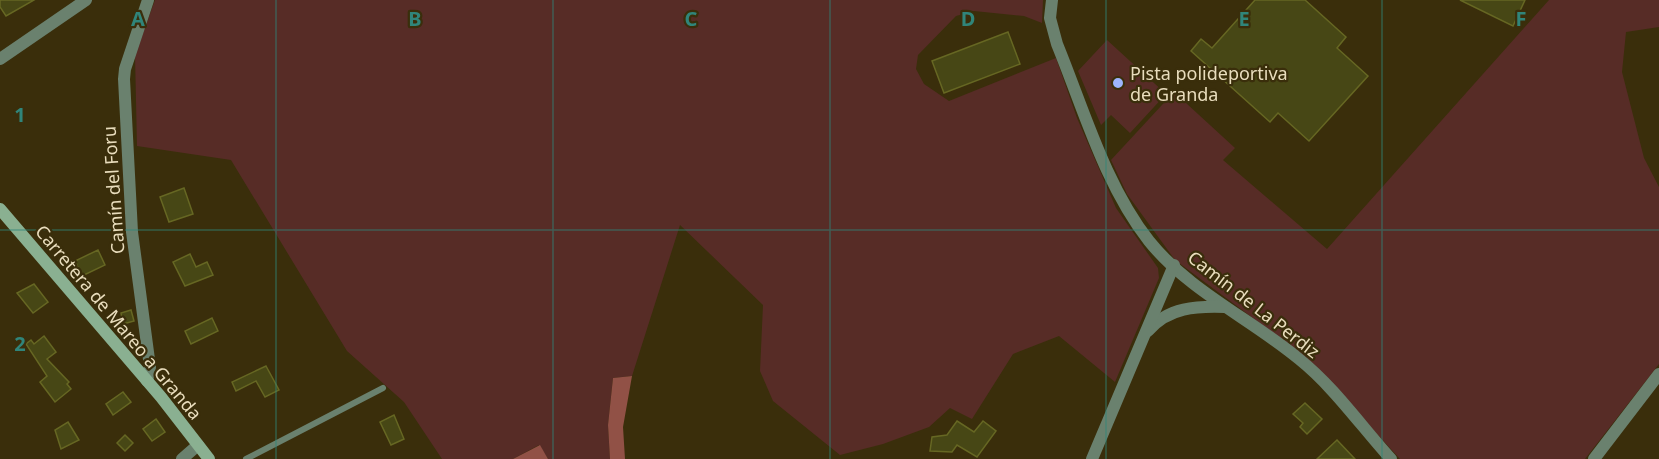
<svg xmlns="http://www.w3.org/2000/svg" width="1659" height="459" viewBox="0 0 1659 459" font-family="'Noto Sans',sans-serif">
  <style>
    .green { fill: #572c26 }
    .forest { fill: #915146 }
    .building { fill: #474715; stroke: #666723; stroke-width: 1.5 }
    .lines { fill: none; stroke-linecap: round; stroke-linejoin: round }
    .lane { stroke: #6a816e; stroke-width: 6 }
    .street { stroke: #6a816e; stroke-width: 12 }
    .secondary { stroke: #8ab091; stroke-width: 12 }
    .grid { fill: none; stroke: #30857a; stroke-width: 1.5; stroke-opacity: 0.55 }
    .poi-dot { fill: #9db4fd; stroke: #3a2e0b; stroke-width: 2 }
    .labels { text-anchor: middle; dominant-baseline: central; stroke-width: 4.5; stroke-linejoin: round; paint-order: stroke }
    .poi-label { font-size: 18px; fill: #e9ddbd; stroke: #3a2e0b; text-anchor: start }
    .street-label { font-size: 18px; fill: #e9ddbd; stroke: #3a2e0b }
    .grid-label { font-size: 20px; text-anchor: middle; font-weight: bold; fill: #30857a; stroke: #3a2e0b; stroke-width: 4.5; stroke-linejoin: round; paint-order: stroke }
  </style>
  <rect width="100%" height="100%" fill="#3a2e0b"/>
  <g class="green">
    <polygon points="155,0 1043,0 1042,23 1024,16 974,11 956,16 918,55 916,69 924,84 949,101 1056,58 1077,118 1116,208 1158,268 1159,278 1115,382 1059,336 1013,354 972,419 950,408 929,427 883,444 840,455 773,401 760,371 763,305 680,225 632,376 613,378 608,425 610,459 548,459 539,445 513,459 442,459 404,402 347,351 231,160 137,146 135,55"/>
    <polygon points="1549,0 1659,0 1659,27 1626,32 1622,72 1644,158 1659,187 1659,364 1585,459 1400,459 1308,359 1175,260 1127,194 1111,160 1174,92 1235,148 1223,160 1327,249"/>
    <polygon points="1107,40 1166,94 1130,133 1111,115 1101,125 1078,71"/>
  </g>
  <g class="forest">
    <polygon points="632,376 623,427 625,459 610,459 608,425 613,378"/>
    <polygon points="540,445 548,459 513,459"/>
  </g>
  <g class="building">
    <polygon points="0,0 34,0 6,16 0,7"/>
    <polygon points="1255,0 1305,0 1346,37 1337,48 1368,76 1309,141 1278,113 1270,122 1191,51 1201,39 1212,48"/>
    <polygon points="1460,0 1525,0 1513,26"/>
    <polygon points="1008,32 1020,64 944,93 932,61"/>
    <polygon points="184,188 193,214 169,222 160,197"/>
    <polygon points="98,250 105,265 82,276 75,261"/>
    <polygon points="190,254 196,267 207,262 213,275 185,286 173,262"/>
    <polygon points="34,284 48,302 33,313 17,293"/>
    <polygon points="131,310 134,321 123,324 121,313"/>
    <polygon points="212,318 218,331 191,344 185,331"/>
    <polygon points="44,336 56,352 47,359 69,382 67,384 71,389 55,402 40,382 47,376 26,344 31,340 34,344"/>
    <polygon points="266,366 279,390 265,397 256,381 236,391 232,382"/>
    <polygon points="123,392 131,402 113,415 106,404"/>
    <polygon points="1305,403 1322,419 1307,434 1300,427 1303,423 1293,414"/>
    <polygon points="394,415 404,439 391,445 380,422"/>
    <polygon points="156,419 165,432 152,441 143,429"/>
    <polygon points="957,421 974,432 983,421 996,431 977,457 957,445 952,452 930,451 932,437 947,435"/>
    <polygon points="68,422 79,440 61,449 55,430"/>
    <polygon points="125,435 133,443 125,451 117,443"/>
    <polygon points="1337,440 1355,459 1317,459"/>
  </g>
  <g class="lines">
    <polyline class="lane" points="246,459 383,388"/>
    <g class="street">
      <path d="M1052 0 1050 18 1057 44C1084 110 1105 185 1149 241 1189 291 1251 319 1299 359 1334 387 1361 426 1391 459"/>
      <polyline points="0,59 86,0"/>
      <path d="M1148 331C1168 307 1197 306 1225 307"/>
      <polyline points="147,381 150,367 132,232 124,79 125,69 148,0"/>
      <polyline points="182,459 198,445"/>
      <polyline points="1092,459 1174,265"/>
      <polyline points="1594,459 1659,374"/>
    </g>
    <polyline class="secondary" points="0,209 161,397 209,459"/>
  </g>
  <path class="grid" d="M276 0V459M553 0V459M830 0V459M1106 0V459M1382 0V459M0 230H1659"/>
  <circle class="poi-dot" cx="1118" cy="83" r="6"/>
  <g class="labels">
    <g class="poi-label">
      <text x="1130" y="73">Pista polideportiva<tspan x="1130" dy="21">de Granda</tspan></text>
    </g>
    <g class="street-label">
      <text transform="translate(113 190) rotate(-94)">Camín del Foru</text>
      <text transform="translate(1254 304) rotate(38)">Camín de La Perdiz</text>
      <text transform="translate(119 322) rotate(50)">Carretera de Mareo a Granda</text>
    </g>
  </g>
  <g class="grid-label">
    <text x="138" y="26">A</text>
    <text x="415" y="26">B</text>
    <text x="691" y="26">C</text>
    <text x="968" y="26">D</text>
    <text x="1244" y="26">E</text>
    <text x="1521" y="26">F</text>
    <text x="20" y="122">1</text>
    <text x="20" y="351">2</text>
  </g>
</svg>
